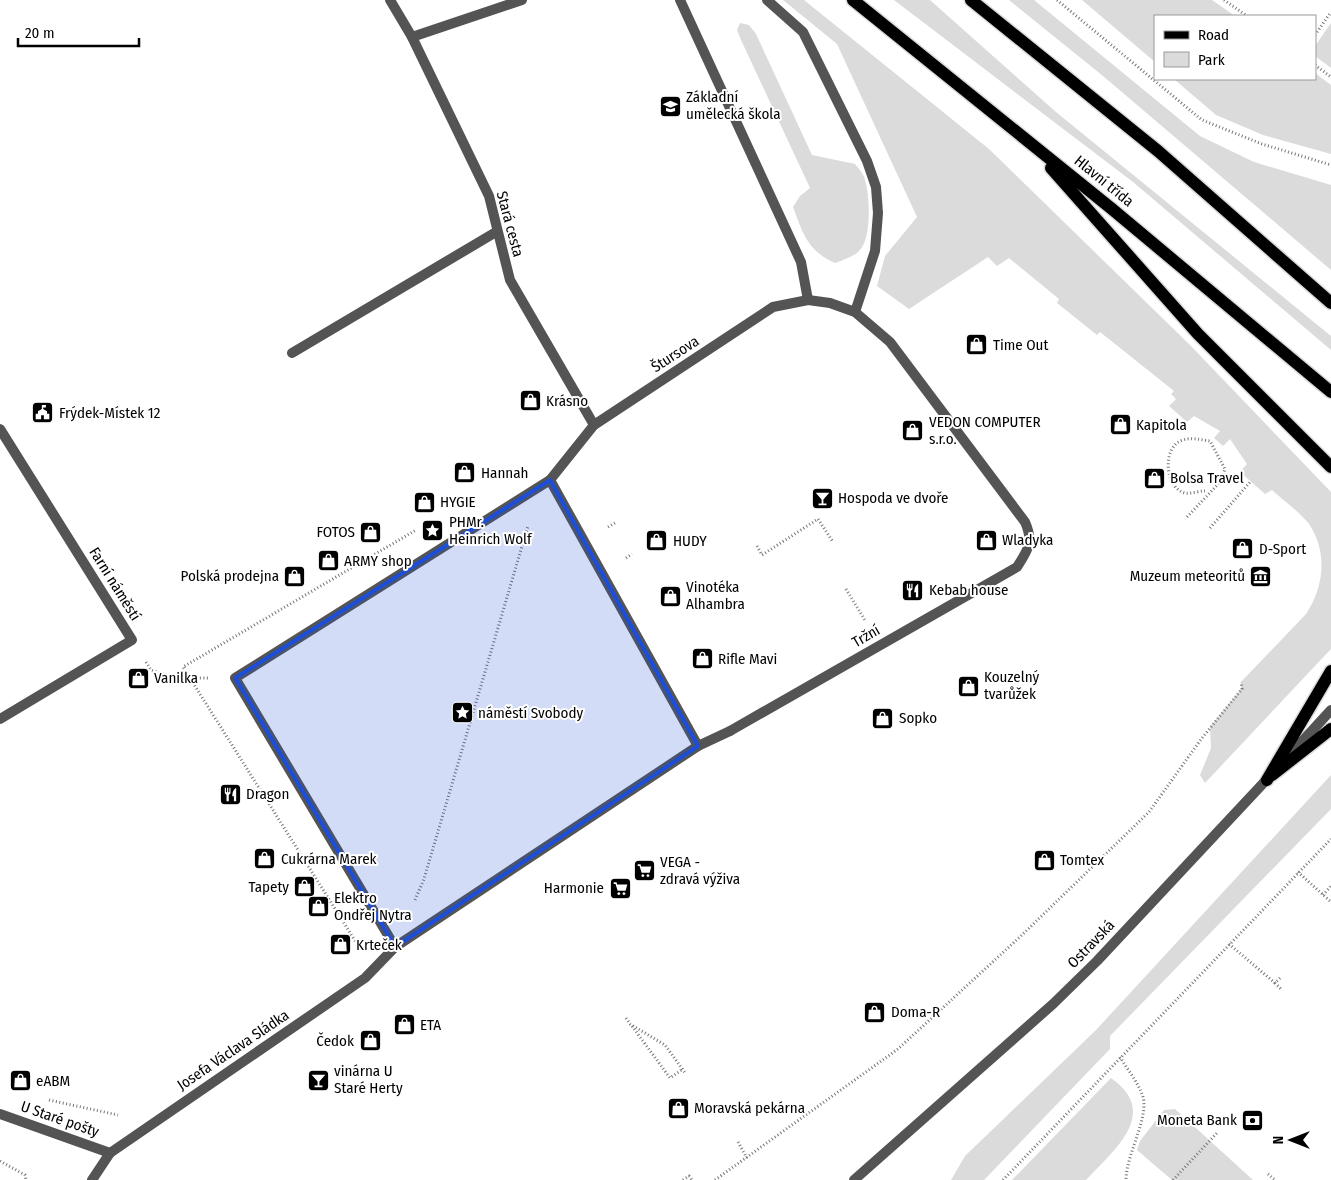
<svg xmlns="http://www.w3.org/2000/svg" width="1331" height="1180" viewBox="0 0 1331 1180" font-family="'Fira Sans Condensed',sans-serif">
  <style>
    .green { fill: #dbdbdb }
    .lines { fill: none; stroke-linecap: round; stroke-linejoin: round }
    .primary-casing { stroke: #dbdbdb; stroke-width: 15 }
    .path { stroke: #767676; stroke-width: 3; stroke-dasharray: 1 2.5; stroke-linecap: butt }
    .service { stroke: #545454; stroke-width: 10 }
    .pedestrian { stroke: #545454; stroke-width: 10 }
    .minor { stroke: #545454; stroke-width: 10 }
    .tertiary { stroke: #545454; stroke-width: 10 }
    .primary { stroke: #000; stroke-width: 12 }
    .marked { fill: #1d4ed8; fill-opacity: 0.2; stroke: #1d4ed8; stroke-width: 4; stroke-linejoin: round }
    .labels { text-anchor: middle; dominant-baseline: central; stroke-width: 4; stroke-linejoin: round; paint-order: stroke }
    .poi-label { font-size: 15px; fill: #000; stroke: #fff; text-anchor: start }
    .street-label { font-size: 15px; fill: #000; stroke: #fff }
  </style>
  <rect width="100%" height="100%" fill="#fff"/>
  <g class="green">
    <path d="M783 0H804L989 149 1191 346 1331 492V649L1205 783 1200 775 1211 748 1210 727 1241 689V682L1306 614C1324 587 1328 552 1309 524 1300 512 1284 501 1272 490L1265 494 1240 472 1247 464 1230 439 1223 446 1214 438 1220 431 1194 416 1187 422 1169 406 1176 399 1171 394 1174 391 1100 332 1097 335 1057 303 1059 299 1009 258 997 266 988 257 909 309 877 286 885 256 917 217 837 44Z"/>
    <polygon points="894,0 930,0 1056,112 1331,336 1331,350 1133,182"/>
    <polygon points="1009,0 1034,0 1200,136 1254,162 1331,185 1331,270 1103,76"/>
    <polygon points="1082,0 1212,0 1235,16 1155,16 1155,62"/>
    <path d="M740 23 749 25 756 34 812 155 855 164C859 169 864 174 865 180 870 196 872 239 859 251 853 257 843 260 835 263 808 251 803 234 793 207L800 196 810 188 741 40 737 30Z"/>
    <polygon points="1331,23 1331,68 1315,56 1315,46"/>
    <polygon points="1315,73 1331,85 1331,154 1263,135 1216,115 1174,79 1315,79"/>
    <polygon points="1331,775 1331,809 1110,1036 1110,1049 984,1180 951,1180 965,1156 1096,1030"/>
    <path d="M1111 1078C1161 1113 1114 1150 1086 1180H1012Z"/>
    <polygon points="1175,1109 1253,1180 1172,1180 1137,1150 1140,1141 1164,1110"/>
  </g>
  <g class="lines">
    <defs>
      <g id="primary">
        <polyline points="853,0 1112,209 1331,392"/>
        <polyline points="971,0 1158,151 1331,303"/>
        <polyline points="1051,168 1198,334 1331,467"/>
        <polyline points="1272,775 1331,729"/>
        <polyline points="1267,780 1331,671"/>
      </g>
    </defs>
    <use href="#primary" class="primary-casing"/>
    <g class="path">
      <polyline points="1057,0 1202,120 1262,144 1331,165"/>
      <polyline points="1224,0 1247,16"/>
      <polyline points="1315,35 1331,12"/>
      <polyline points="1315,65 1331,77"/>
      <path d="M1187 517 1221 481 1225 469 1210 441C1201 440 1192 437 1183 440 1162 446 1164 488 1185 493 1191 494 1199 491 1205 491"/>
      <polyline points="608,527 615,523"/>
      <polyline points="1210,528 1251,481"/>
      <polyline points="757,546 762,555 818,519 833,542"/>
      <polyline points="626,558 632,554"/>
      <polyline points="846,589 866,622"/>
      <polyline points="146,662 151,670 177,678 209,678"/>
      <polyline points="1298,872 1331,902"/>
      <polyline points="1323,895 1331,886"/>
      <polyline points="415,900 424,879 528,526"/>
      <polyline points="1229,944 1275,983"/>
      <polyline points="359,947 183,667 416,530"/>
      <polyline points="1280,978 1275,983 1281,989"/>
      <polyline points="626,1018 630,1024 665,1045 686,1074"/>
      <polyline points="632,1026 670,1078 683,1069"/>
      <path d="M1120 1057C1127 1069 1137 1081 1142 1094 1151 1115 1126 1154 1126 1180"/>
      <polyline points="49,1100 118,1115"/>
      <polyline points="738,1142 747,1158"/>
      <polyline points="0,1161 25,1175 26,1180"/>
      <polyline points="1268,1174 1275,1180"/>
      <polyline points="683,1180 689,1176 692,1180"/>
      <polyline points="715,1180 898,1049 1022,935 1149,812 1202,738 1242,689 1241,682"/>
      <polyline points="1003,1180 1331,839"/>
      <polyline points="1173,1180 1217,1133"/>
    </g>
    <g class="service">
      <polyline points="412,37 522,0"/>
      <polyline points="292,353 496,232"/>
      <polyline points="698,746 730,731"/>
    </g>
    <g class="pedestrian">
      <polyline points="390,0 412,37 489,196 510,280 594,425"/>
      <polyline points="680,0 801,262 808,300"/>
      <polyline points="767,0 803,32 867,161 876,187 878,213 875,251 855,312"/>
      <polyline points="0,429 132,640 0,719"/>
      <path d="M550 480 594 425 773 307 808 300 830 303 855 312 890 342 1025 522C1034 542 1028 550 1017 567L730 731"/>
      <polyline points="110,1153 365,978 395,947 698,746 550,480 235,678 395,947"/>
    </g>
    <polyline class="minor" points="0,1114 110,1153 92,1180"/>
    <g class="tertiary">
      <polyline points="1286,759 1331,710"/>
      <polyline points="854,1180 1053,1004 1097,961 1271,775"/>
    </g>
    <use href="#primary" class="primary"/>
  </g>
  <path class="marked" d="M550 480 698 746 395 947 235 678Z"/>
  <defs>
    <symbol id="school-square" viewBox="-11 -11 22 22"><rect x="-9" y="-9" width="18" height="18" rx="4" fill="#000" stroke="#fff"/><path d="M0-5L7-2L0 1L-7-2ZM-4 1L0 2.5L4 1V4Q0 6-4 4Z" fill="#fff"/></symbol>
    <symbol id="shop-square" viewBox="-11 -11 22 22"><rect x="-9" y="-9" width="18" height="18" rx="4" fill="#000" stroke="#fff"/><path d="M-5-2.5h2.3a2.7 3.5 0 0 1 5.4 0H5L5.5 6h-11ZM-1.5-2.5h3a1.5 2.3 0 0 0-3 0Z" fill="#fff"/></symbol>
    <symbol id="civic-square" viewBox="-11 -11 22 22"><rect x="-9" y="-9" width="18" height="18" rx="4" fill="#000" stroke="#fff"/><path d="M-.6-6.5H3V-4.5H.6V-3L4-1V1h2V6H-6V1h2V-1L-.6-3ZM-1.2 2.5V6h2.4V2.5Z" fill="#fff"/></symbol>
    <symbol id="bar-square" viewBox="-11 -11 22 22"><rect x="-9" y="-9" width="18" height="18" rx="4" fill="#000" stroke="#fff"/><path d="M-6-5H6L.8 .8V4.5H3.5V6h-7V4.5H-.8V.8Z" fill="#fff"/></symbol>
    <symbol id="sight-square" viewBox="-11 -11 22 22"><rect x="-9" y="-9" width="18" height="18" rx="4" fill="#000" stroke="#fff"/><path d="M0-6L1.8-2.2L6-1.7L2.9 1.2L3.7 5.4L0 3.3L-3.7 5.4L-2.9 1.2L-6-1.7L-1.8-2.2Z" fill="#fff"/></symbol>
    <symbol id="museum-square" viewBox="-11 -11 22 22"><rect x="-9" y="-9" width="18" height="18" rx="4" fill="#000" stroke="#fff"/><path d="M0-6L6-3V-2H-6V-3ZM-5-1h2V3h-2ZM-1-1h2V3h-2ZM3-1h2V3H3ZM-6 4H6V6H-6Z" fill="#fff"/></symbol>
    <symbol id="restaurant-square" viewBox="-11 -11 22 22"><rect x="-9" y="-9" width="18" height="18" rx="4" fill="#000" stroke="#fff"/><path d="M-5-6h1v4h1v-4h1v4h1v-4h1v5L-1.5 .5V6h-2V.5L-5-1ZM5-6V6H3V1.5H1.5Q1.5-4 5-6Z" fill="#fff"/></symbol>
    <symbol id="supermarket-square" viewBox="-11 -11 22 22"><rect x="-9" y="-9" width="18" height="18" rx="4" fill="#000" stroke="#fff"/><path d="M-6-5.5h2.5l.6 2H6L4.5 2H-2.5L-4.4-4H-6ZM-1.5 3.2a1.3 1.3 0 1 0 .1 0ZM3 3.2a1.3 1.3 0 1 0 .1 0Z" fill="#fff"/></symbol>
    <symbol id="bank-square" viewBox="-11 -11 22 22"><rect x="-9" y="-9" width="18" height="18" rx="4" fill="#000" stroke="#fff"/><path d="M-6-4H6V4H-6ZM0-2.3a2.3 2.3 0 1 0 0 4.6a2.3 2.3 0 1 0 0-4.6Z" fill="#fff"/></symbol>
  </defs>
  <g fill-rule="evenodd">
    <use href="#school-square" x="658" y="94" width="25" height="25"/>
    <use href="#shop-square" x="964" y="332" width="25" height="25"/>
    <use href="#shop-square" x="518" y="388" width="25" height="25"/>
    <use href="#civic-square" x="30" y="400" width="25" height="25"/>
    <use href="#shop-square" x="1108" y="412" width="25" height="25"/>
    <use href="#shop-square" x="900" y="418" width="25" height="25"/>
    <use href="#shop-square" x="452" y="460" width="25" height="25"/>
    <use href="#shop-square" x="1142" y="466" width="25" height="25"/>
    <use href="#bar-square" x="810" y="486" width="25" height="25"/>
    <use href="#shop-square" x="412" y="490" width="25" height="25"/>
    <use href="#sight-square" x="420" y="518" width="25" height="25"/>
    <use href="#shop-square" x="358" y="520" width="25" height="25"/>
    <use href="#shop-square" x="974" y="528" width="25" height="25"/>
    <use href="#shop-square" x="644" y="528" width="25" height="25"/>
    <use href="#shop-square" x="1230" y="536" width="25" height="25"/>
    <use href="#shop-square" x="316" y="548" width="25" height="25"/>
    <use href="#shop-square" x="282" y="564" width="25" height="25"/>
    <use href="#museum-square" x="1248" y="564" width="25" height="25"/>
    <use href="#restaurant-square" x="900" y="578" width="25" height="25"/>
    <use href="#shop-square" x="658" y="584" width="25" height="25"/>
    <use href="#shop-square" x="690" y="646" width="25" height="25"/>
    <use href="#shop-square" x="126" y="666" width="25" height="25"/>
    <use href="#shop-square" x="956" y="674" width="25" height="25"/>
    <use href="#sight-square" x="450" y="700" width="25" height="25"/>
    <use href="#shop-square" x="870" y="706" width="25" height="25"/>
    <use href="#restaurant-square" x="218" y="782" width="25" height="25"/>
    <use href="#shop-square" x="252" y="846" width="25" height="25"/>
    <use href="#shop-square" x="1032" y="848" width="25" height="25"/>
    <use href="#supermarket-square" x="632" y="858" width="25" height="25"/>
    <use href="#shop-square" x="292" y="874" width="25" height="25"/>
    <use href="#supermarket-square" x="608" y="876" width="25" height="25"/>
    <use href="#shop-square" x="306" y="894" width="25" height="25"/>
    <use href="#shop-square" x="328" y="932" width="25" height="25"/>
    <use href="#shop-square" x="862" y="1000" width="25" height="25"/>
    <use href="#shop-square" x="392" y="1012" width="25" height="25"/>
    <use href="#shop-square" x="358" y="1028" width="25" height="25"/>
    <use href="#bar-square" x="306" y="1068" width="25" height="25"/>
    <use href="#shop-square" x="8" y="1068" width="25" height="25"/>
    <use href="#shop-square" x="666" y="1096" width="25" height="25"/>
    <use href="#bank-square" x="1240" y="1108" width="25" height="25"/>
  </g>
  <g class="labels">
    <g class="poi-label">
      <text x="686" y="97">Základní<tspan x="686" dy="17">umělecká škola</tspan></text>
      <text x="993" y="345">Time Out</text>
      <text x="546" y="401">Krásno</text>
      <text x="59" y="413">Frýdek-Místek 12</text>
      <text x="929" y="422">VEDON COMPUTER<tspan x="929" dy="17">s.r.o.</tspan></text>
      <text x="1136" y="425">Kapitola</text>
      <text x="481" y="473">Hannah</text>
      <text x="1170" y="478">Bolsa Travel</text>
      <text x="838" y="498">Hospoda ve dvoře</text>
      <text x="440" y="502">HYGIE</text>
      <text x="449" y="522">PHMr.<tspan x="449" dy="17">Heinrich Wolf</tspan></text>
      <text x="355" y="532" text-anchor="end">FOTOS</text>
      <text x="1002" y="540">Wladyka</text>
      <text x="673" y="541">HUDY</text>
      <text x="1259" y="549">D-Sport</text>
      <text x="344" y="561">ARMY shop</text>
      <text x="279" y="576" text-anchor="end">Polská prodejna</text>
      <text x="1245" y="576" text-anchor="end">Muzeum meteoritů</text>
      <text x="686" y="587">Vinotéka<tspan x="686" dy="17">Alhambra</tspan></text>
      <text x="929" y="590">Kebab house</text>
      <text x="718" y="659">Rifle Mavi</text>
      <text x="984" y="677">Kouzelný<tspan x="984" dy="17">tvarůžek</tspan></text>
      <text x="154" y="678">Vanilka</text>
      <text x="478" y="713">náměstí Svobody</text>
      <text x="899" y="718">Sopko</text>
      <text x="246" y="794">Dragon</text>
      <text x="281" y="859">Cukrárna Marek</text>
      <text x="1060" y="860">Tomtex</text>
      <text x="660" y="862">VEGA -<tspan x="660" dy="17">zdravá výživa</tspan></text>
      <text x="289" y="887" text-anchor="end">Tapety</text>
      <text x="604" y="888" text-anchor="end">Harmonie</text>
      <text x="334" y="898">Elektro<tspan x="334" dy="17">Ondřej Nytra</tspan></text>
      <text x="356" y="945">Krteček</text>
      <text x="891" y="1012">Doma-R</text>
      <text x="420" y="1025">ETA</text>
      <text x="354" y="1041" text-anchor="end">Čedok</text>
      <text x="334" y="1071">vinárna U<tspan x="334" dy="17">Staré Herty</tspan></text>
      <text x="36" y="1081">eABM</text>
      <text x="694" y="1108">Moravská pekárna</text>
      <text x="1237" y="1120" text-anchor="end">Moneta Bank</text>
    </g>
    <g class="street-label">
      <text transform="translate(1104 181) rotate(39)">Hlavní třída</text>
      <text transform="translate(510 224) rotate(75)">Stará cesta</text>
      <text transform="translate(675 354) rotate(-33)">Štursova</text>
      <text transform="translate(115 584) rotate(58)">Farní náměstí</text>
      <text transform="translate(866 636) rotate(-30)">Tržní</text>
      <text transform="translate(1091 944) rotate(-46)">Ostravská</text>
      <text transform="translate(233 1050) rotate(-34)">Josefa Václava Sládka</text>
      <text transform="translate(60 1119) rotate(19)">U Staré pošty</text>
    </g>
  </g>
  <rect x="1154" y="15" width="162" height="65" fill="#ffffff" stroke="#999999"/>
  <rect x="1164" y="31" width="25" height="8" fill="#000000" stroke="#999999"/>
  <text x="1198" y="40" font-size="15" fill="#000000">Road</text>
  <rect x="1164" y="52" width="25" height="15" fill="#dbdbdb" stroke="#999999"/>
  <text x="1198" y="65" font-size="15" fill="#000000">Park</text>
  <g transform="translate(1291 1140) rotate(270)" stroke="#ffffff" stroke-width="4" paint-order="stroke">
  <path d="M0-4L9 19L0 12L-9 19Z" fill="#000000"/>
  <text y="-8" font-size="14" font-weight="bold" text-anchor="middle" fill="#000000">N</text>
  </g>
  <path d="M18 38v8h121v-8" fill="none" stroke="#000000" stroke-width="2.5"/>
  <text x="25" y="38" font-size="15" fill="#000000" stroke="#ffffff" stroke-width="4" paint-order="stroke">20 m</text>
</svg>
